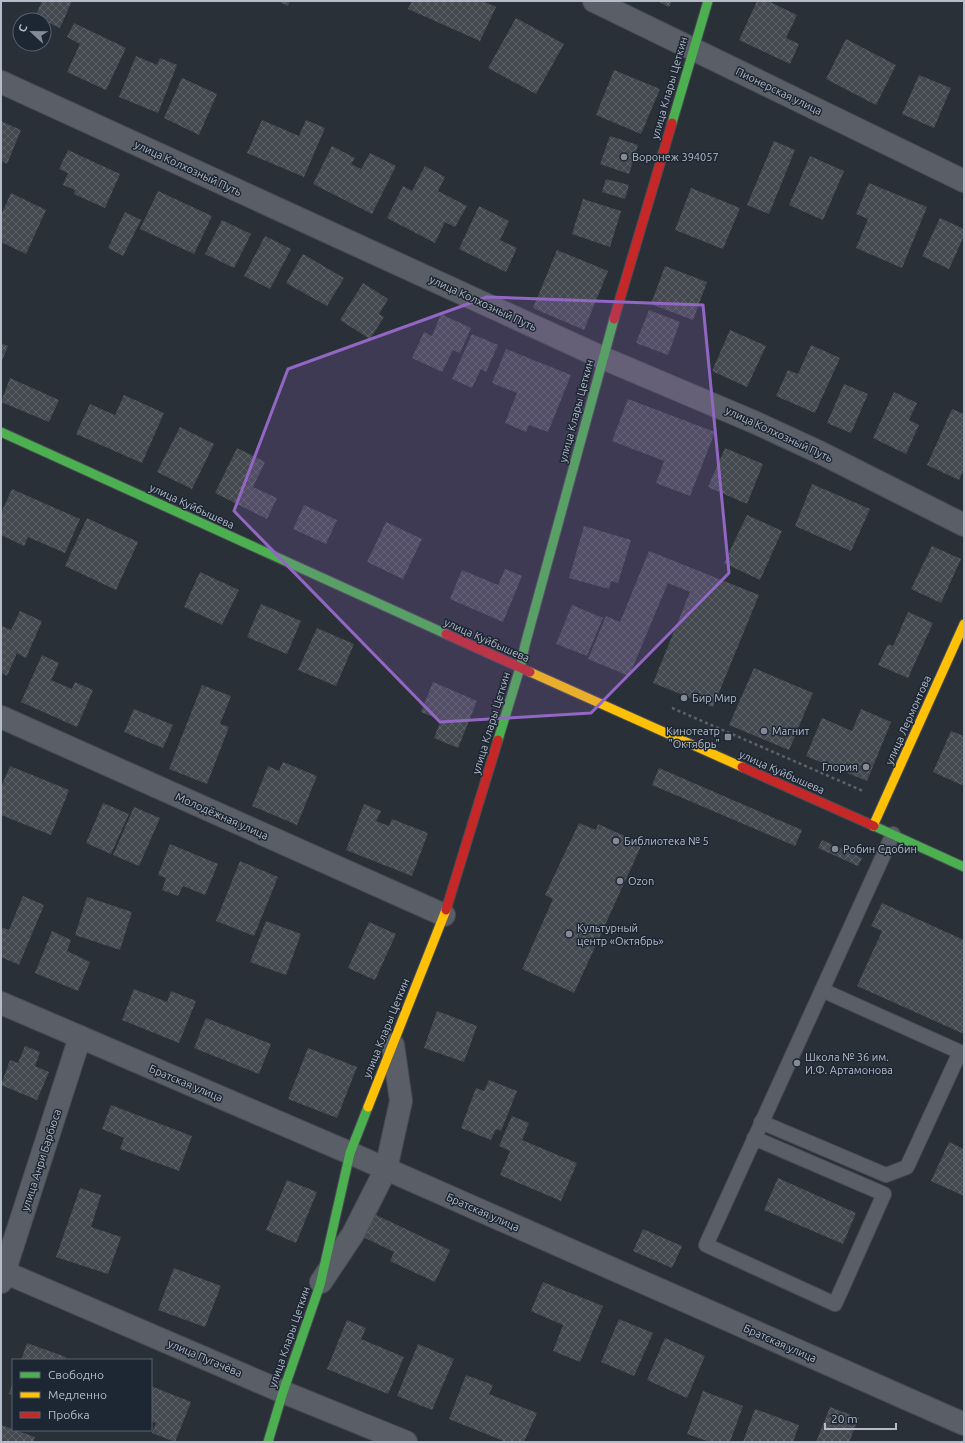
<svg xmlns="http://www.w3.org/2000/svg" width="965" height="1443" viewBox="0 0 965 1443" font-family="Ubuntu,sans-serif">
  <style>
    .building { fill: url(#building-cross-hatch) }
    .lines { fill: none; stroke-linecap: round; stroke-linejoin: round }
    .lane-casing { stroke: #484c53; stroke-width: 16 }
    .street-casing { stroke: #484c53; stroke-width: 24 }
    .fast-casing { stroke: #484c53; stroke-width: 11 }
    .slow-casing { stroke: #484c53; stroke-width: 11 }
    .jam-casing { stroke: #484c53; stroke-width: 11 }
    .path { stroke: #5d636a; stroke-width: 2.5; stroke-dasharray: 3 3; stroke-linecap: butt }
    .lane { stroke: #5a5e66; stroke-width: 14 }
    .street { stroke: #5a5e66; stroke-width: 22 }
    .fast { stroke: #4caf50; stroke-width: 9 }
    .slow { stroke: #ffc107; stroke-width: 9 }
    .jam { stroke: #c62828; stroke-width: 9 }
    .marked { fill: #9266c3; fill-opacity: 0.2; stroke: #9266c3; stroke-width: 3; stroke-linejoin: round }
    .poi-dot { fill: #848b96; stroke: #1d2633; stroke-width: 1.5 }
    .labels { text-anchor: middle; dominant-baseline: central; stroke-width: 3; stroke-linejoin: round; paint-order: stroke }
    .street-label { font-size: 11px; fill: #b4bcc9; stroke: #1d2633 }
    .poi-label { font-size: 11px; fill: #b4bcc9; stroke: #1d2633; text-anchor: start }
  </style>
  <defs>
    <pattern id="building-cross-hatch" width="8" height="8" patternUnits="userSpaceOnUse"><rect width="8" height="8" fill="#444950"/><path d="M0 0l8 8M0 8l8-8" fill="none" stroke="#5d6168"/></pattern>
  </defs>
  <rect width="100%" height="100%" fill="#2a3038"/>
  <g class="building">
    <polygon points="42,1 72,1 60,28 35,17"/>
    <polygon points="278,1 290,1 288,6"/>
    <polygon points="412,1 483,1 496,7 480,41 408,9"/>
    <polygon points="657,1 672,1 669,7"/>
    <polygon points="757,1 768,1 797,15 786,38 799,44 790,64 739,40"/>
    <polygon points="516,18 564,44 536,94 488,68"/>
    <polygon points="74,23 126,48 106,90 67,72 80,44 67,37"/>
    <polygon points="846,39 896,65 876,105 826,79"/>
    <polygon points="136,56 157,65 160,58 177,65 158,113 119,97"/>
    <polygon points="614,70 660,89 641,134 596,115"/>
    <polygon points="919,75 951,88 934,128 902,114"/>
    <polygon points="182,78 217,94 199,135 164,118"/>
    <polygon points="262,120 299,136 306,120 325,128 304,177 247,153"/>
    <polygon points="1,121 21,130 7,164 1,161"/>
    <polygon points="610,136 638,145 629,174 600,164"/>
    <polygon points="774,141 795,150 769,214 747,205"/>
    <polygon points="332,146 355,158 351,164 361,169 370,153 396,166 372,214 313,184"/>
    <polygon points="68,150 120,174 105,208 74,194 75,190 63,185 68,173 59,169"/>
    <polygon points="810,156 844,171 823,220 789,205"/>
    <polygon points="425,166 445,177 438,191 467,206 455,227 445,222 435,243 387,218 403,186 412,191"/>
    <polygon points="606,179 629,185 625,199 602,192"/>
    <polygon points="869,183 927,207 902,268 856,248 868,219 856,214"/>
    <polygon points="691,188 740,208 723,249 675,230"/>
    <polygon points="158,191 212,216 194,254 140,229"/>
    <polygon points="11,193 46,210 26,254 1,242 1,215"/>
    <polygon points="583,199 621,211 610,247 572,234"/>
    <polygon points="479,206 509,221 500,240 517,248 506,272 459,249"/>
    <polygon points="125,212 141,220 123,256 108,248"/>
    <polygon points="940,218 964,229 964,236 949,269 922,256"/>
    <polygon points="222,220 251,234 234,268 205,254"/>
    <polygon points="265,236 291,249 270,289 244,276"/>
    <polygon points="557,250 608,271 584,330 533,308"/>
    <polygon points="303,254 344,278 327,306 286,283"/>
    <polygon points="665,266 707,282 693,320 651,304"/>
    <polygon points="363,283 388,299 379,314 384,317 370,339 340,320"/>
    <polygon points="649,310 680,322 668,355 636,343"/>
    <polygon points="441,314 471,328 460,353 453,350 442,372 412,358 424,332 432,336"/>
    <polygon points="730,330 766,346 747,387 712,371"/>
    <polygon points="472,334 498,345 486,372 481,369 472,388 452,379"/>
    <polygon points="1,343 8,346 1,363"/>
    <polygon points="811,345 840,358 815,413 776,396 788,370 798,374"/>
    <polygon points="506,349 571,375 548,432 529,425 526,432 505,423 517,393 492,383"/>
    <polygon points="10,378 59,400 49,422 1,402"/>
    <polygon points="844,384 868,394 851,433 827,423"/>
    <polygon points="894,392 917,403 909,420 919,425 906,454 873,438"/>
    <polygon points="124,395 164,413 142,463 76,434 90,404 115,415"/>
    <polygon points="628,399 715,432 690,496 656,483 664,461 612,441"/>
    <polygon points="952,409 964,414 964,470 959,480 927,465"/>
    <polygon points="180,427 214,444 192,489 157,472"/>
    <polygon points="237,448 265,462 253,487 277,498 267,519 215,493"/>
    <polygon points="725,448 763,464 747,504 708,487"/>
    <polygon points="812,484 870,509 851,551 795,526"/>
    <polygon points="12,489 80,519 65,553 28,537 24,546 1,535 1,513"/>
    <polygon points="304,505 337,520 326,544 293,529"/>
    <polygon points="747,515 782,531 760,580 724,563"/>
    <polygon points="87,518 138,542 116,590 65,566"/>
    <polygon points="386,522 422,539 403,579 367,562"/>
    <polygon points="584,526 631,540 618,583 611,581 609,589 569,578"/>
    <polygon points="932,546 961,559 941,603 911,589"/>
    <polygon points="649,551 759,595 713,707 653,683 690,592 668,583 629,676 588,659 606,616 620,622"/>
    <polygon points="505,569 522,576 503,622 450,599 462,570 498,585"/>
    <polygon points="200,572 239,590 222,625 184,607"/>
    <polygon points="261,604 301,621 287,654 247,637"/>
    <polygon points="572,605 603,618 587,656 556,644"/>
    <polygon points="20,611 42,621 26,658 17,653 7,676 1,673 1,626 11,630"/>
    <polygon points="908,612 933,623 908,678 878,665 888,644 893,646"/>
    <polygon points="317,628 354,644 336,686 298,670"/>
    <polygon points="42,655 59,663 51,680 72,689 75,682 93,690 77,727 21,702"/>
    <polygon points="754,668 813,693 789,750 729,725"/>
    <polygon points="433,682 477,701 458,748 434,738 441,720 421,712"/>
    <polygon points="202,685 231,696 220,724 229,727 207,784 169,769"/>
    <polygon points="134,709 173,725 163,748 124,732"/>
    <polygon points="861,709 891,722 867,781 806,756 822,718 852,731"/>
    <polygon points="951,731 964,736 964,786 933,772"/>
    <polygon points="283,762 317,776 297,825 252,806 268,766 279,771"/>
    <polygon points="10,766 69,790 51,835 1,815 1,787"/>
    <polygon points="659,768 802,830 795,846 652,785"/>
    <polygon points="103,803 129,814 111,854 86,843"/>
    <polygon points="364,804 381,811 376,821 389,826 392,819 428,833 412,876 346,850"/>
    <polygon points="134,807 160,818 139,866 113,855"/>
    <polygon points="579,823 596,830 598,824 642,844 574,993 522,969 553,899 545,895"/>
    <polygon points="822,840 862,858 858,866 818,848"/>
    <polygon points="170,844 218,864 205,895 183,886 178,896 162,890 166,878 158,875"/>
    <polygon points="240,861 278,877 254,936 216,921"/>
    <polygon points="23,896 44,905 19,965 1,957 1,927 9,930"/>
    <polygon points="87,897 132,912 120,950 75,935"/>
    <polygon points="882,903 964,940 964,1034 857,986 882,931 871,926"/>
    <polygon points="266,921 301,934 286,975 250,962"/>
    <polygon points="369,922 396,934 375,980 348,968"/>
    <polygon points="52,931 71,940 67,951 90,962 78,991 35,973"/>
    <polygon points="134,989 167,1002 171,991 196,1001 179,1043 122,1020"/>
    <polygon points="437,1011 477,1026 464,1062 424,1048"/>
    <polygon points="206,1018 271,1044 259,1074 194,1048"/>
    <polygon points="25,1046 40,1052 35,1066 49,1072 37,1100 1,1085 10,1060 18,1063"/>
    <polygon points="308,1048 357,1067 337,1118 288,1099"/>
    <polygon points="489,1080 517,1091 501,1131 496,1129 491,1140 461,1128 476,1088 484,1091"/>
    <polygon points="111,1105 192,1136 179,1171 120,1149 124,1138 102,1129"/>
    <polygon points="512,1116 529,1123 522,1140 577,1163 561,1201 500,1175 510,1151 499,1146"/>
    <polygon points="949,1142 964,1149 964,1196 931,1181"/>
    <polygon points="778,1178 856,1213 843,1244 764,1210"/>
    <polygon points="287,1180 317,1192 296,1243 266,1230"/>
    <polygon points="80,1188 101,1195 91,1227 121,1237 108,1274 56,1257"/>
    <polygon points="374,1214 450,1250 435,1282 390,1261 394,1252 363,1237"/>
    <polygon points="643,1229 682,1246 672,1268 633,1251"/>
    <polygon points="174,1268 221,1286 205,1327 158,1310"/>
    <polygon points="543,1282 603,1306 580,1362 553,1351 563,1325 531,1311"/>
    <polygon points="619,1319 653,1333 634,1376 601,1362"/>
    <polygon points="347,1320 366,1328 361,1339 404,1357 388,1394 327,1369"/>
    <polygon points="665,1338 705,1356 687,1398 647,1380"/>
    <polygon points="27,1343 66,1357 65,1360 21,1360"/>
    <polygon points="418,1344 454,1359 432,1410 397,1396"/>
    <polygon points="466,1375 493,1385 489,1394 537,1413 524,1442 506,1442 449,1419"/>
    <polygon points="13,1382 13,1395 9,1394"/>
    <polygon points="151,1386 191,1402 175,1442 152,1433 156,1423 151,1421"/>
    <polygon points="703,1391 743,1406 730,1442 710,1442 687,1434"/>
    <polygon points="830,1407 859,1418 849,1442 816,1442"/>
    <polygon points="755,1409 799,1425 793,1442 743,1442"/>
    <polygon points="1,1425 35,1437 33,1442 1,1442"/>
  </g>
  <g class="lines">
    <defs>
      <g id="lane">
        <polyline points="761,1122 886,1175 907,1167 960,1052 822,990"/>
        <polyline points="754,1138 884,1194 835,1304 706,1245 893,834"/>
      </g>
      <g id="street">
        <polyline points="594,1 964,181"/>
        <polyline points="1,82 603,358 754,422 819,452 964,525"/>
        <polyline points="1,717 444,915"/>
        <polyline points="1,1003 350,1153 964,1424"/>
        <polyline points="4,1272 283,1392 406,1442"/>
        <polyline points="1,1282 80,1037"/>
        <polyline points="321,1282 353,1234 386,1169 401,1101 393,1045"/>
      </g>
      <g id="fast">
        <polyline points="672,123 708,1"/>
        <polyline points="1,432 446,634"/>
        <polyline points="498,740 520,668 525,645 614,319"/>
        <polyline points="874,826 964,867"/>
        <polyline points="268,1442 283,1392 320,1285 350,1153 368,1107"/>
      </g>
      <g id="slow">
        <polyline points="530,672 742,767"/>
        <polyline points="873,826 964,624"/>
        <polyline points="368,1107 446,910"/>
      </g>
      <g id="jam">
        <polyline points="614,319 672,123"/>
        <polyline points="446,634 530,672"/>
        <polyline points="742,767 874,826"/>
        <polyline points="446,910 498,740"/>
      </g>
    </defs>
    <use href="#lane" class="lane-casing"/>
    <use href="#street" class="street-casing"/>
    <use href="#fast" class="fast-casing"/>
    <use href="#slow" class="slow-casing"/>
    <use href="#jam" class="jam-casing"/>
    <polyline class="path" points="672,708 863,791"/>
    <use href="#lane" class="lane"/>
    <use href="#street" class="street"/>
    <use href="#fast" class="fast"/>
    <use href="#slow" class="slow"/>
    <use href="#jam" class="jam"/>
  </g>
  <path class="marked" d="M487 297 703 305 729 573 591 713 440 722 234 511 288 369Z"/>
  <g class="poi-dot">
    <circle cx="624" cy="157" r="4"/>
    <circle cx="684" cy="698" r="4"/>
    <circle cx="764" cy="731" r="4"/>
    <rect x="724" y="733" width="8" height="8" rx="2"/>
    <circle cx="866" cy="767" r="4"/>
    <circle cx="616" cy="841" r="4"/>
    <circle cx="835" cy="849" r="4"/>
    <circle cx="620" cy="881" r="4"/>
    <circle cx="569" cy="934" r="4"/>
    <circle cx="797" cy="1063" r="4"/>
  </g>
  <g class="labels">
    <g class="street-label">
      <text transform="translate(669 88) rotate(-74)">улица Клары Цеткин</text>
      <text transform="translate(779 91) rotate(26)">Пионерская улица</text>
      <text transform="translate(188 168) rotate(25)">улица Колхозный Путь</text>
      <text transform="translate(483 303) rotate(25)">улица Колхозный Путь</text>
      <text transform="translate(576 411) rotate(-75)">улица Клары Цеткин</text>
      <text transform="translate(779 434) rotate(25)">улица Колхозный Путь</text>
      <text transform="translate(192 506) rotate(25)">улица Куйбышева</text>
      <text transform="translate(487 640) rotate(24)">улица Куйбышева</text>
      <text transform="translate(908 720) rotate(-66)">улица Лермонтова</text>
      <text transform="translate(491 723) rotate(-73)">улица Клары Цеткин</text>
      <text transform="translate(782 772) rotate(24)">улица Куйбышева</text>
      <text transform="translate(222 816) rotate(24)">Молодёжная улица</text>
      <text transform="translate(386 1028) rotate(-68)">улица Клары Цеткин</text>
      <text transform="translate(186 1083) rotate(23)">Братская улица</text>
      <text transform="translate(41 1160) rotate(-72)">улица Анри Барбюса</text>
      <text transform="translate(483 1212) rotate(24)">Братская улица</text>
      <text transform="translate(289 1337) rotate(-71)">улица Клары Цеткин</text>
      <text transform="translate(780 1343) rotate(24)">Братская улица</text>
      <text transform="translate(205 1358) rotate(23)">улица Пугачёва</text>
    </g>
    <g class="poi-label">
      <text x="632" y="157">Воронеж 394057</text>
      <text x="692" y="698">Бир Мир</text>
      <text x="720" y="731" text-anchor="end">Кинотеатр<tspan x="720" dy="13">"Октябрь"</tspan></text>
      <text x="772" y="731">Магнит</text>
      <text x="858" y="767" text-anchor="end">Глория</text>
      <text x="624" y="841">Библиотека № 5</text>
      <text x="843" y="849">Робин Сдобин</text>
      <text x="628" y="881">Ozon</text>
      <text x="577" y="928">Культурный<tspan x="577" dy="13">центр «Октябрь»</tspan></text>
      <text x="805" y="1057">Школа № 36 им.<tspan x="805" dy="13">И.Ф. Артамонова</tspan></text>
    </g>
  </g>
  <rect width="965" height="1443" fill="none" stroke="#b4bcc9" stroke-width="4"/>
  <rect x="12" y="1359" width="140" height="72" fill="#1d2633" stroke="#59626f"/>
  <rect x="20" y="1372" width="20" height="6" fill="#4caf50" stroke="#59626f"/>
  <text x="48" y="1379" font-size="12" fill="#b4bcc9">Свободно</text>
  <rect x="20" y="1392" width="20" height="6" fill="#ffc107" stroke="#59626f"/>
  <text x="48" y="1399" font-size="12" fill="#b4bcc9">Медленно</text>
  <rect x="20" y="1412" width="20" height="6" fill="#c62828" stroke="#59626f"/>
  <text x="48" y="1419" font-size="12" fill="#b4bcc9">Пробка</text>
  <g transform="translate(32 32) rotate(292)"><circle r="19" fill="#1d2633" stroke="#59626f"/>
  <path d="M0-3L7 15L0 10L-7 15Z" fill="#848b96"/>
  <text y="-6" font-size="11" font-weight="bold" text-anchor="middle" fill="#b4bcc9">С</text>
  </g>
  <path d="M825 1423v6h71v-6" fill="none" stroke="#b4bcc9" stroke-width="2"/>
  <text x="831" y="1423" font-size="12" fill="#b4bcc9" stroke="#1d2633" stroke-width="3" paint-order="stroke">20 m</text>
</svg>
